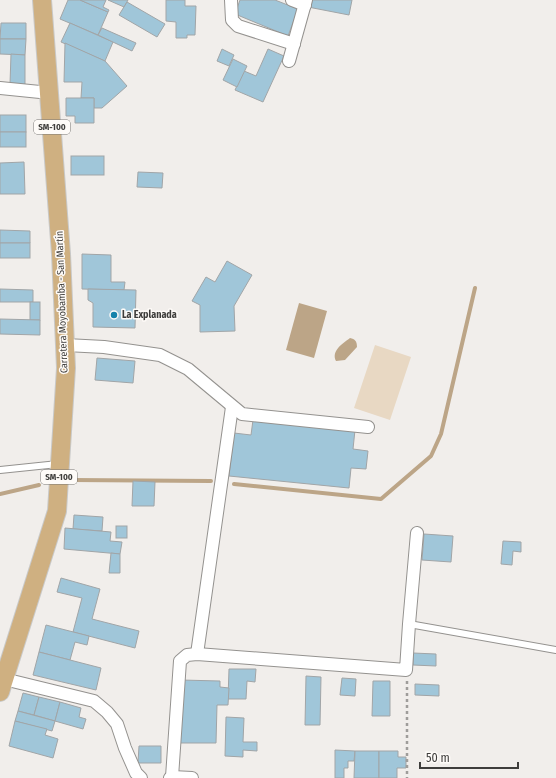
<svg xmlns="http://www.w3.org/2000/svg" width="556" height="778" viewBox="0 0 556 778" font-family="'Fira Sans Condensed',sans-serif">
  <style>
    .green { fill: #e8d8c3 }
    .water { fill: #bca587 }
    .lines { fill: none; stroke-linecap: round; stroke-linejoin: round }
    .stream { stroke: #bca587; stroke-width: 4 }
    .building { fill: #a0c6d9; stroke: #a1a5a7 }
    .lane-casing { stroke: #94928f; stroke-width: 8 }
    .street-casing { stroke: #94928f; stroke-width: 14 }
    .primary-casing { stroke: #c9c9c8; stroke-width: 20 }
    .path { stroke: #9f9d9a; stroke-width: 2.5; stroke-dasharray: 3 3; stroke-linecap: butt }
    .lane { stroke: #fff; stroke-width: 6 }
    .street { stroke: #fff; stroke-width: 12 }
    .primary { stroke: #cfb081; stroke-width: 18 }
    .poi-dot { fill: #1582aa; stroke: #fefbf8; stroke-width: 1.5 }
    .labels { text-anchor: middle; dominant-baseline: central; stroke-width: 3; stroke-linejoin: round; paint-order: stroke }
    .shield { fill: #fefbf8; stroke: #787674; stroke-width: 1 }
    .shield-label { font-size: 9px; font-weight: bold; fill: #3e3d3b }
    .street-label { font-size: 10px; fill: #3e3d3b; stroke: #fefbf8 }
    .poi-label { font-size: 10px; font-weight: bold; fill: #3e3d3b; stroke: #fefbf8; text-anchor: start }
  </style>
  <rect width="100%" height="100%" fill="#f1eeeb"/>
  <polygon class="green" points="375,345 411,357 390,420 354,408"/>
  <g class="water">
    <polygon points="299,303 327,311 314,358 286,350"/>
    <path d="M350 338C355 339 357 341 357 347L345 360 336 361C331 351 342 344 350 338Z"/>
  </g>
  <g class="lines">
    <g class="stream">
      <polyline points="72,480 211,481"/>
      <polyline points="234,484 381,499 431,456 441,434 475,288"/>
      <polyline points="0,494 39,485"/>
    </g>
  </g>
  <g class="building">
    <polygon points="68,0 80,0 108,12 98,35 60,19"/>
    <polygon points="80,0 106,0 103,7 109,10 108,12"/>
    <polygon points="108,0 128,0 124,7"/>
    <polygon points="166,0 185,0 185,6 196,6 195,35 187,35 187,38 176,38 176,22 166,21"/>
    <polygon points="240,0 275,0 298,9 288,36 235,14"/>
    <polygon points="309,0 352,0 349,15 308,7"/>
    <polygon points="127,2 165,24 157,37 119,15"/>
    <polygon points="1,23 26,23 26,39 0,39"/>
    <polygon points="70,23 113,42 105,61 61,42"/>
    <polygon points="102,28 136,43 132,51 98,35"/>
    <polygon points="0,39 26,39 25,55 0,54"/>
    <polygon points="65,43 105,61 127,86 102,108 94,108 94,98 81,98 82,82 64,82"/>
    <polygon points="222,49 234,55 229,66 217,61"/>
    <polygon points="268,49 284,56 263,102 235,90 244,71 256,76"/>
    <polygon points="11,54 25,55 25,85 10,84"/>
    <polygon points="233,59 247,66 237,87 223,80"/>
    <polygon points="66,98 94,98 94,123 75,123 75,116 66,116"/>
    <rect x="0" y="115" width="26" height="17"/>
    <rect x="0" y="132" width="26" height="15"/>
    <rect x="71" y="156" width="33" height="19"/>
    <polygon points="24,162 25,194 0,194 0,163"/>
    <polygon points="138,172 163,173 162,188 137,187"/>
    <polygon points="0,230 30,231 30,243 0,243"/>
    <rect x="0" y="243" width="30" height="15"/>
    <polygon points="82,254 111,255 111,282 125,282 124,290 82,289"/>
    <polygon points="227,261 252,275 234,306 235,331 200,332 200,305 192,301 206,277 215,282"/>
    <polygon points="0,289 33,290 33,302 0,302"/>
    <polygon points="88,289 136,290 135,328 93,327 93,303 88,300"/>
    <rect x="30" y="302" width="10" height="18"/>
    <polygon points="0,319 40,320 40,335 0,334"/>
    <polygon points="97,358 135,361 133,383 95,380"/>
    <polygon points="253,420 355,430 353,449 368,451 366,469 351,468 349,488 229,476 234,433 251,435"/>
    <polygon points="133,481 155,482 154,506 132,506"/>
    <polygon points="74,515 103,517 102,531 73,529"/>
    <rect x="116" y="526" width="11" height="12"/>
    <polygon points="65,528 111,532 110,541 122,542 120,554 64,549"/>
    <polygon points="424,534 453,536 451,562 422,560"/>
    <polygon points="503,541 521,542 521,552 513,551 512,565 501,564"/>
    <polygon points="111,553 120,554 120,573 109,573"/>
    <polygon points="61,578 100,589 92,619 139,631 135,648 73,632 82,598 57,592"/>
    <polygon points="46,625 89,636 87,645 75,642 70,660 39,652"/>
    <polygon points="39,652 101,668 96,690 33,675"/>
    <polygon points="413,653 436,654 436,666 413,665"/>
    <polygon points="229,669 256,669 255,682 247,681 246,699 228,699"/>
    <polygon points="306,676 321,677 320,725 305,725"/>
    <polygon points="342,678 356,679 355,696 340,695"/>
    <polygon points="181,680 220,681 220,687 229,688 228,705 217,705 216,743 179,743"/>
    <polygon points="373,681 390,681 390,716 372,716"/>
    <polygon points="415,684 439,685 439,696 415,695"/>
    <polygon points="23,693 39,697 34,715 18,711"/>
    <polygon points="39,697 60,702 55,721 34,715"/>
    <polygon points="60,702 81,708 79,717 86,719 83,729 55,721"/>
    <polygon points="18,711 55,721 52,731 15,721"/>
    <polygon points="226,717 244,718 243,742 257,742 257,751 243,750 243,757 225,756"/>
    <polygon points="15,721 47,729 45,735 58,739 53,758 9,746"/>
    <polygon points="139,746 161,746 161,763 138,763"/>
    <polygon points="335,750 355,751 354,761 348,761 348,768 344,768 344,778 335,778"/>
    <polygon points="355,751 379,751 379,778 354,778"/>
    <polygon points="379,751 398,751 398,757 406,757 406,768 397,768 397,778 379,778"/>
  </g>
  <g class="lines">
    <defs>
      <g id="lane">
        <polyline points="0,470 58,464"/>
        <polyline points="409,624 556,650"/>
      </g>
      <g id="street">
        <polyline points="231,0 232,20 238,26 294,44"/>
        <polyline points="292,0 305,5"/>
        <polyline points="289,61 306,0"/>
        <polyline points="0,88 50,93"/>
        <polyline points="66,345 104,347 160,355 188,369 242,414 368,427"/>
        <polyline points="197,654 232,407"/>
        <polyline points="4,679 94,701 107,712 117,724 125,748 136,773 141,778"/>
        <polyline points="172,777 180,661 187,655 197,654 406,670 409,624 417,533"/>
        <polyline points="170,778 172,777 192,778"/>
      </g>
      <polyline id="primary" points="0,692 57,511 66,368 61,254 42,0"/>
    </defs>
    <use href="#lane" class="lane-casing"/>
    <use href="#street" class="street-casing"/>
    <use href="#primary" class="primary-casing"/>
    <polyline class="path" points="407,681 407,778"/>
    <use href="#lane" class="lane"/>
    <use href="#street" class="street"/>
    <use href="#primary" class="primary"/>
  </g>
  <circle class="poi-dot" cx="114" cy="315" r="4"/>
  <g class="labels">
    <g class="shield">
      <rect x="34" y="120" width="36" height="14" rx="3"/>
      <rect x="41" y="470" width="36" height="14" rx="3"/>
    </g>
    <g class="shield-label">
      <text x="52" y="127">SM-100</text>
      <text x="59" y="477">SM-100</text>
    </g>
    <g class="street-label">
      <text transform="translate(62 302) rotate(-92)">Carretera Moyobamba - San Martín</text>
    </g>
    <g class="poi-label">
      <text x="122" y="315">La Explanada</text>
    </g>
  </g>
  <path d="M420 762v6h98v-6" fill="none" stroke="#3e3d3b" stroke-width="2"/>
  <text x="426" y="762" font-size="12" fill="#3e3d3b" stroke="#fefbf8" stroke-width="3" paint-order="stroke">50 m</text>
</svg>
